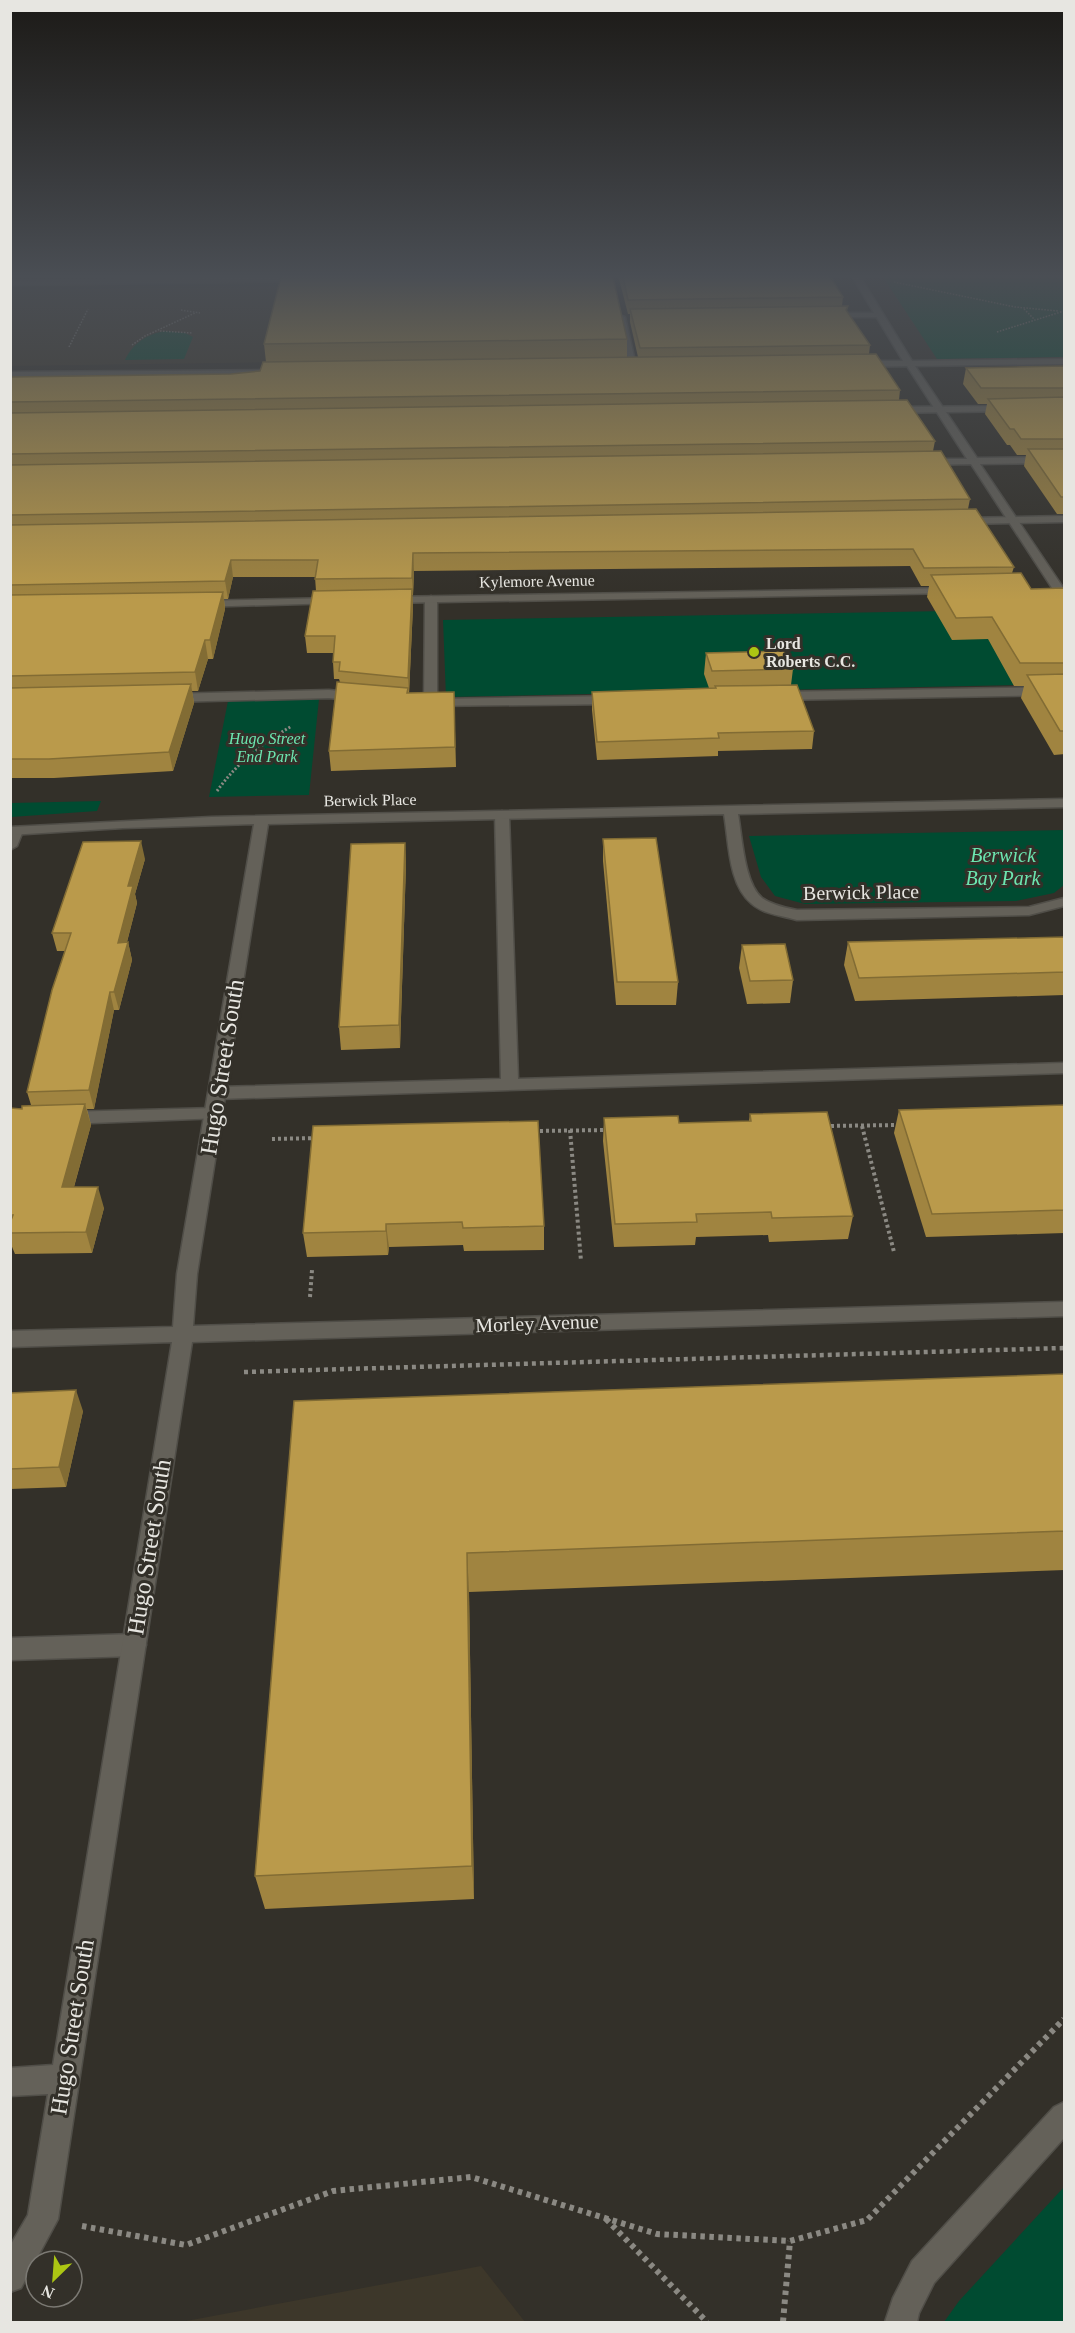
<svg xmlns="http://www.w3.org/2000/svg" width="1075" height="2333" viewBox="0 0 1075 2333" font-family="'Times New Roman',serif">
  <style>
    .built { fill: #3d372a }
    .green { fill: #004b31 }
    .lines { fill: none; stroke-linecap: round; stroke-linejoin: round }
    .service-casing { stroke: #504e48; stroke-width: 3 }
    .minor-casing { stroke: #504e48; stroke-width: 3 }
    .path-far4 { stroke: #8b8983; stroke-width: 1.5; stroke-dasharray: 1.5 1.5; stroke-linecap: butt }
    .path-far3 { stroke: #8b8983; stroke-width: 3; stroke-dasharray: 2 2; stroke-linecap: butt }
    .path-far2 { stroke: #8b8983; stroke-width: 4; stroke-dasharray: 3 3; stroke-linecap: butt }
    .path-far1 { stroke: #8b8983; stroke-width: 4.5; stroke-dasharray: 4 4; stroke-linecap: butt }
    .path { stroke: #8b8983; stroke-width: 6; stroke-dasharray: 4.5 4.5; stroke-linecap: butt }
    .service { fill: #646159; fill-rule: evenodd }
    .minor { fill: #646159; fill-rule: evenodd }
    .wall { fill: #a08440 }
    .shaded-wall { fill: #826c34 }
    .building { fill: #ba9a4b; stroke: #826c34; stroke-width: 1.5 }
    .poi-dot { fill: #acc613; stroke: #333029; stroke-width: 2 }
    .labels { text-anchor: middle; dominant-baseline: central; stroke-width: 6; stroke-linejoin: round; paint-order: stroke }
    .far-street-label { font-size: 16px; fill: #e7e6e1; stroke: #333029 }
    .far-poi-label { font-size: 16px; font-weight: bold; fill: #e7e6e1; stroke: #333029; text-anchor: start }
    .far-park-label { font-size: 16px; font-style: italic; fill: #6ce6b0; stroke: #333029 }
    .park-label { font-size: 20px; font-style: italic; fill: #6ce6b0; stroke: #333029 }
    .street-label { font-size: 20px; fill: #e7e6e1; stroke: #333029 }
    .near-street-label { font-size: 24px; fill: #e7e6e1; stroke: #333029 }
  </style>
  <rect width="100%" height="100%" fill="#333029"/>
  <g class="built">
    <polygon points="604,283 623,357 11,366 10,290"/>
    <polygon points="481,2266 525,2322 181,2322"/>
  </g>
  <g class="green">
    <polygon points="1064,273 1064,357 937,359 881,274"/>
    <path d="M166 331 185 333 193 337 184 359 125 360C132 344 148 333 166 331Z"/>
    <polygon points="1064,609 1064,684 446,697 443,620"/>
    <polygon points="319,699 309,795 209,797 228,701"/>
    <polygon points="101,801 97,811 11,817 11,803"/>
    <polygon points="1064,830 1064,885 1054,893 1016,901 805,904 775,896 761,877 749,836"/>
    <polygon points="1064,2187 1064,2322 944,2322 959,2301"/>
  </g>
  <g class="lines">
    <defs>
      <g id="service">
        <polygon points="824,313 879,313 883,315 879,317 824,317"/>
        <polygon points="618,315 625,317 637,370 630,368"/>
        <polygon points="1011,406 1014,407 1014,411 891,413 887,410 891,407"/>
        <polygon points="1064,516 1064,522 961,524 956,521 961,518"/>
        <polygon points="431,596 437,599 437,699 616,696 622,700 616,704 426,706 424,703 425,599"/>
        <polygon points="1064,687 1064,695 778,700 772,696 778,692"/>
        <polygon points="329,690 358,693 364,697 358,701 329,698 170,702 164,698 170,694"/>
        <polygon points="502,811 509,815 518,1079 1064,1063 1064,1073 218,1099 212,1097 209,1093 212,1089 218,1087 501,1079 495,815"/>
        <polygon points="16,827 23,831 17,846 10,850 10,829"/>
        <polygon points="215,1108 221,1110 224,1114 221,1118 66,1124 60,1122 57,1118 60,1114 66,1112"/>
        <polygon points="134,1634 142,1637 146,1645 142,1653 134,1656 10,1660 10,1638"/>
        <polygon points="1064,2102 1064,2138 934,2283 919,2313 917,2322 885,2322 893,2298 912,2261 1054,2107"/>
      </g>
      <g id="minor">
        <polygon points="850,273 858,273 912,361 1064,359 1064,364 915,366 977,458 1064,457 1064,463 980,464 1064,589 1062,591 1054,591 971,464 924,465 919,462 924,459 967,459 907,366 858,367 854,364 858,361 903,361"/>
        <polygon points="306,277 303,281 10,285 10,281"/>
        <polygon points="273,370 273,374 270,375 10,378 10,372"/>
        <polygon points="952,588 956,589 956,593 388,603 382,600 388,597"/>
        <polygon points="334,598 340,601 338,603 199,607 193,604 199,601"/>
        <path d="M1064 799V807L738 814C742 836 744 883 762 898 772 905 786 908 797 910L1029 907 1064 898V906L1029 915 797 920C783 916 763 914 752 904 728 885 729 842 724 814L268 824 197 1274 193 1326 1064 1302V1316L192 1342 58 2219 21 2288 10 2292V2246L28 2215 48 2094 10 2096V2068L53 2065 172 1342 10 1347V1331L173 1327 177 1274 254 824 123 828 10 835V827L211 817Z"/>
      </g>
    </defs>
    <use href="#service" class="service-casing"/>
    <use href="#minor" class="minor-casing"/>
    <g class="path-far4">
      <polyline points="894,282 1015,307 1058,311"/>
      <polyline points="1024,309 1034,319"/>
      <polyline points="181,310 200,313"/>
      <polyline points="160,331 192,333"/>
      <polyline points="997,332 1064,311"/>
      <polyline points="132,345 145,336 195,313"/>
      <polyline points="69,347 88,309"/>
    </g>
    <path class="path-far3" d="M217 791C237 763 262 743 292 726"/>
    <g class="path-far2">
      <polyline points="825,1126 899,1125"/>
      <polyline points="862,1126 894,1252"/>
      <polyline points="570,1130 581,1261"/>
      <polyline points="534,1131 608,1130"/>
      <polyline points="272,1139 317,1138"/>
      <polyline points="310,1297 312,1270"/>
    </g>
    <polyline class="path-far1" points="244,1372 1064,1348"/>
    <g class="path">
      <polyline points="606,2219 707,2322"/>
      <polyline points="82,2226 186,2245 333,2191 471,2177 657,2234 790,2241 867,2220 1064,2019"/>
      <polyline points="783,2322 790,2241"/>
    </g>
    <use href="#service" class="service"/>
    <use href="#minor" class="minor"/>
  </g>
  <g class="wall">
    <polygon points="620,273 828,273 843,297 842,306 848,306 847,311 870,345 869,354 900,390 899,400 935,441 933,451 970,499 968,509 1014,567 1012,573 1031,589 1065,588 1065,754 1054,755 1021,698 1024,686 1014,686 988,639 952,640 927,597 929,586 921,586 910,566 414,571 413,595 412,595 413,606 409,693 454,692 456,767 331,771 329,751 340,682 339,679 334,679 333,662 333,653 307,653 305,636 316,591 315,577 233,577 228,599 224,599 225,609 213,659 208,659 198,691 192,691 194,703 173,771 54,778 10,778 10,377 231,374 260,371 266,362 264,344 627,339 627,357 638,357 630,322 630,314 628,314 619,279"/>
    <polygon points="1065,366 1065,514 1057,514 1024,466 1026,455 1017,455 1010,445 1007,445 985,414 987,404 978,404 963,384 966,368"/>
    <polygon points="706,653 793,669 791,685 814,731 812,749 718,751 718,756 597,760 592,710 592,692 709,688 704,674"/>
    <polygon points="603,839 678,982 676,1005 616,1005 603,861"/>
    <polygon points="405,843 406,865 400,1048 341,1050 339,1027"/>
    <polygon points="145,859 135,894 137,903 127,942 128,942 132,960 119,1010 114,1010 94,1109 87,1109 91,1125 74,1187 104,1208 92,1253 15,1254 10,1242 10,1108 22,1109 31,1105 27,1092 65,951 57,951 52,933"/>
    <polygon points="1065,937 1065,995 855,1001 844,965 848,942"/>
    <polygon points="742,945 793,980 790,1003 747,1004 739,968"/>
    <polygon points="1065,1105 1065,1233 926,1237 894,1133 899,1110"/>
    <polygon points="750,1114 853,1216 848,1239 769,1242 768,1235 696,1237 695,1245 614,1247 603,1141 604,1118 679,1123 749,1121"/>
    <polygon points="313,1126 544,1226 544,1250 464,1251 463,1245 389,1247 388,1255 307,1257 303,1233"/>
    <polygon points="1065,1374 1065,1570 469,1592 474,1899 265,1909 255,1876 294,1401"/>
    <polygon points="10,1393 83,1411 66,1487 10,1489"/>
  </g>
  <g class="shaded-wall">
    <polygon points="413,553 414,571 413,595 412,578"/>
    <polygon points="231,560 233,577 228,599 225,581"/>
    <polygon points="412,589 413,606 409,695 408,678"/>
    <polygon points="223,592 225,609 213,659 210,640"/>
    <polygon points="205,640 208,659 198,691 195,672"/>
    <polygon points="191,684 194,703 173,771 169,752"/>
    <polygon points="141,841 145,859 135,894 137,903 122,961 118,943 128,886"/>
    <polygon points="405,843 406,865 400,1048 399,1025"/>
    <polygon points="128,942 132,960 119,1010 114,992"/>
    <polygon points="110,992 114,1010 94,1109 89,1090"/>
    <polygon points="85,1104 91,1125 68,1208 62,1187"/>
    <polygon points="98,1187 104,1208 92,1253 86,1232"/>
    <polygon points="386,1224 389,1247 388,1255 386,1231"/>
    <polygon points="76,1390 83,1411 66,1487 59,1467"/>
    <polygon points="467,1553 469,1592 474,1899 472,1866"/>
  </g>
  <g class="building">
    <polygon points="282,273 612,273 627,339 264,344"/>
    <polygon points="622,273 828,273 843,297 628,300"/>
    <polygon points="848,306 846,310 870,345 640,348 630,309"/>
    <polygon points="876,354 900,390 10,402 10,377 231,374 260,371 263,362"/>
    <polygon points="1065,366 1065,388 981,388 966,368"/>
    <polygon points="1065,397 1065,439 1021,439 1014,429 1010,429 988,399"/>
    <polygon points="907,400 935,441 10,454 10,413"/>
    <polygon points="1028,449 1065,449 1065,497 1061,497"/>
    <polygon points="941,451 970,499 10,515 10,465"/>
    <polygon points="976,509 1014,567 924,568 913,549 413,553 412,578 315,579 318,560 231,560 225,581 10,585 10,525"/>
    <polygon points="1021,573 1031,589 1065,588 1065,663 1020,663 992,617 956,618 931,575"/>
    <polygon points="412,589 408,678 339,671 340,662 333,662 335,636 305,636 313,591"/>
    <polygon points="223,592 210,640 205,640 195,672 10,676 10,595"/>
    <polygon points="786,651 793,669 712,671 706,653"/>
    <polygon points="1065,674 1065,731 1060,731 1027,675"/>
    <polygon points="337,682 408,688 407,693 454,692 455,747 329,751"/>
    <polygon points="191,684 169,752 49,759 10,759 10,688"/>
    <polygon points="797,685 814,731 718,733 719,738 597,742 592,692 716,688 715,686"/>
    <polygon points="656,838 678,982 617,982 603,839"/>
    <polygon points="141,841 128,886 133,886 118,943 128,942 114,992 110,992 89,1090 27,1092 52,990 71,933 52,933 83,842"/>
    <polygon points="405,843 399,1025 339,1027 351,844"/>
    <polygon points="1065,937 1065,972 859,978 848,942"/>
    <polygon points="785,944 793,980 750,981 742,945"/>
    <polygon points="85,1104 62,1187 98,1187 86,1232 10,1233 10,1223 13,1215 10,1215 10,1108 22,1109 22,1106"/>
    <polygon points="1065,1105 1065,1210 932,1214 899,1110"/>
    <polygon points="827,1112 853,1216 772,1218 771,1212 696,1214 697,1222 615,1224 604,1118 678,1116 679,1123 751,1121 750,1114"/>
    <polygon points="538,1121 544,1226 463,1228 462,1222 386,1224 386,1231 303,1233 313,1126"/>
    <polygon points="1065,1374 1065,1531 467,1553 472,1866 255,1876 294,1401"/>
    <polygon points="76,1390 59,1467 10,1469 10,1393"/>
  </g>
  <linearGradient id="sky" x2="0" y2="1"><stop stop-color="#1c1a17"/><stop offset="0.46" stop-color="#4a4e54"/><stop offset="1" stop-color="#4a4e54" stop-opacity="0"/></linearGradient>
  <rect width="1075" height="600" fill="url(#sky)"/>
  <circle class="poi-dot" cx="754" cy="652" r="6"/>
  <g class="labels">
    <g class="far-street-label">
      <text transform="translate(537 581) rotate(-1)">Kylemore Avenue</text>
      <text transform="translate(370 800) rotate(-1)">Berwick Place</text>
    </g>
    <g class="far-poi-label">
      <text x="766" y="643">Lord<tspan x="766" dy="18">Roberts C.C.</tspan></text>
    </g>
    <g class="far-park-label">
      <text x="267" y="738">Hugo Street<tspan x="267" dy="18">End Park</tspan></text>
    </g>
    <g class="park-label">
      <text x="1003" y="855">Berwick<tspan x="1003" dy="23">Bay Park</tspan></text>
    </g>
    <g class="street-label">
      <text transform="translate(861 892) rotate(-1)">Berwick Place</text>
      <text transform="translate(537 1323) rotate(-2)">Morley Avenue</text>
    </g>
    <g class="near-street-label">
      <text transform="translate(222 1067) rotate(-81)">Hugo Street South</text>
      <text transform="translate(149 1547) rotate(-81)">Hugo Street South</text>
      <text transform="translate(72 2027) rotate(-81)">Hugo Street South</text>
    </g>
  </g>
  <rect width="1075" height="2333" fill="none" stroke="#e7e6e1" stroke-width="24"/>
  <g transform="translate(54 2279) rotate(205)"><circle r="28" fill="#333029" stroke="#7b7973" stroke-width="1.5"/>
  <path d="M0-4.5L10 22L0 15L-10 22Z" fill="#acc613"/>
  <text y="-9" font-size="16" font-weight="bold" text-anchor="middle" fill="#e7e6e1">N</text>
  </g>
</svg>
